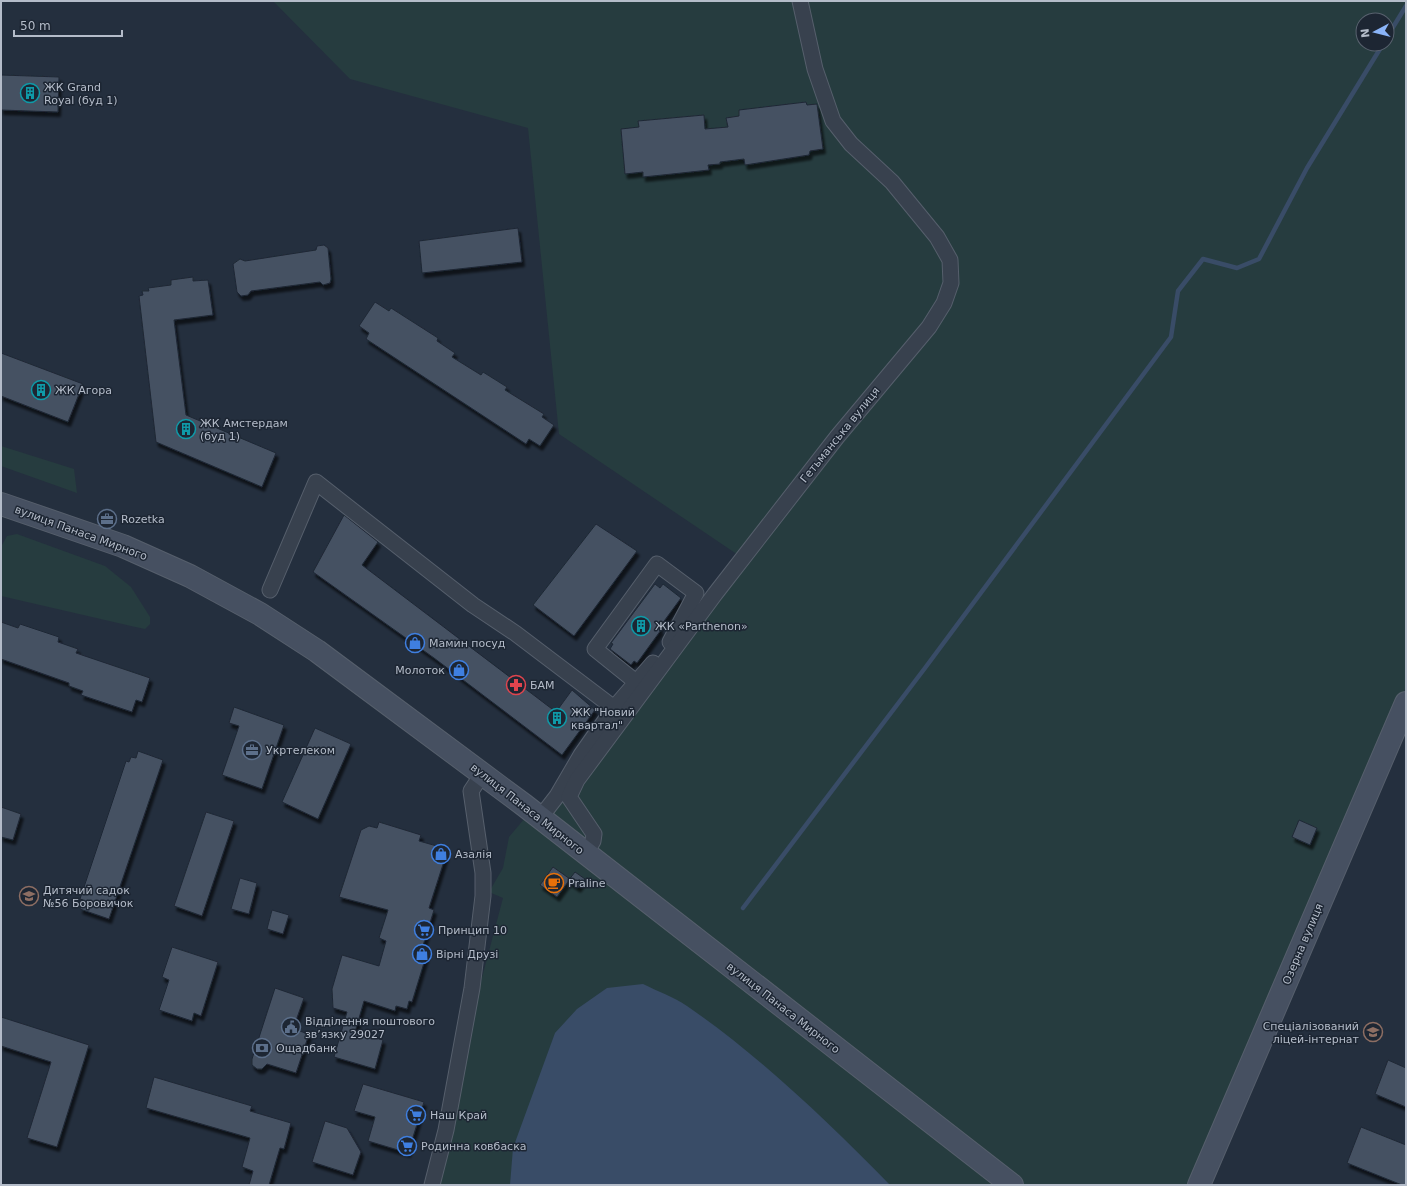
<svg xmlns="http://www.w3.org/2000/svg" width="1407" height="1186" viewBox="0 0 1407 1186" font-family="'DejaVu Sans',sans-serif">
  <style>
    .green { fill: #263c3f; fill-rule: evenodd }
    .water { fill: #394c67 }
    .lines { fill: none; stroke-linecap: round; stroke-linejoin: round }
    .stream { stroke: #394c67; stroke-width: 4.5 }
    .building { fill: #455162; stroke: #1f2835; filter: url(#shadow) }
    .street-casing { stroke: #565f6c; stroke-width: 17 }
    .secondary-casing { stroke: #565f6c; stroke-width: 24 }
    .street { stroke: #38414e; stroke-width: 15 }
    .secondary { stroke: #465061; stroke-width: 22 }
    .labels { text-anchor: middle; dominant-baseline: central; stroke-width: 3; stroke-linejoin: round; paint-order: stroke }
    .poi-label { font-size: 11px; fill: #b4bcc9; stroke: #1d2633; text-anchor: start }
    .street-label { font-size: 11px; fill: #b4bcc9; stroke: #1d2633 }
  </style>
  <defs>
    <filter id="shadow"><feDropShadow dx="2.5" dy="4.5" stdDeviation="1" flood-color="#0009"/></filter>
  </defs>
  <rect width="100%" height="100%" fill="#242f3e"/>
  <g class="green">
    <path d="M273 1H1406V687L1192 1185H1022L549 816 747 561 559 434 528 128 350 79ZM1363 20H1387V44H1363Z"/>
    <polygon points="1,446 74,469 77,493 1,466"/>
    <polygon points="17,534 105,566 131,587 150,617 150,624 145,629 131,626 1,596 1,547 7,536"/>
    <polygon points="525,818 1001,1185 439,1185 479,989 503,898 489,892 503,868 509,837"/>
  </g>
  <path class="water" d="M643 984C657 991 674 997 687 1006 761 1057 827 1121 890 1185H510L513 1148 555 1033 577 1009 607 988Z"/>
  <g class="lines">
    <g class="stream">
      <polyline points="1387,37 1406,6"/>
      <polyline points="743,908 925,668 1171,337 1178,291 1203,259 1237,268 1259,259 1307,168 1383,44"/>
    </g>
  </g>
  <g class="building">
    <polygon points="1,75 59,77 58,112 1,110"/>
    <polygon points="806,102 807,105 817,104 823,149 810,151 809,155 745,165 744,159 720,162 720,164 708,165 709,170 672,174 643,177 643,172 625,174 621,129 639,127 638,121 704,115 705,129 728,127 726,118 739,116 739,110"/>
    <polygon points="518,228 522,262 422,273 419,241"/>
    <polygon points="324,245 328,248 331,279 330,283 323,285 320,282 251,291 248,295 241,296 237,292 233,264 240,259 245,261 316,250 317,246"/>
    <polygon points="193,277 193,281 208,280 213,315 174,320 186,415 276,453 262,487 156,442 139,296 143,295 142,291 149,291 148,288 171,285 171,280"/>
    <polygon points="375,302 389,311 391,308 438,338 437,341 455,353 452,357 481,375 483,372 507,387 505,390 544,414 542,417 554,425 540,446 529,439 526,444 366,339 369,333 359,326"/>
    <polygon points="1,353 83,384 68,422 1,396"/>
    <polygon points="344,515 378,542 362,565 556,712 572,690 595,710 562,755 434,658 313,572"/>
    <polygon points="596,524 637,551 574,636 533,605"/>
    <polygon points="655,584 660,588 663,584 681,598 659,628 661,630 637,663 634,661 631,665 610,649 613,644 611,643"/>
    <polygon points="1,622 18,628 20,624 59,637 58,642 78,649 76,653 150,678 142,702 136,700 132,712 81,695 83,691 69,686 69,683 1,659"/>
    <polygon points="234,707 284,725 262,789 222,775 239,726 229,723"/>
    <polygon points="315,728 351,744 318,819 282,802"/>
    <polygon points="138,751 163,760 109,919 80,909 83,900 80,899 126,761 129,762 131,757 136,758"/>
    <polygon points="1,807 21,814 13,840 1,837"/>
    <polygon points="206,812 234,821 202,916 174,906"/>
    <polygon points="1299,820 1317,828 1310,845 1292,837"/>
    <polygon points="379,822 421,835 419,841 444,848 446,855 429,908 434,910 421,952 427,953 412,1002 409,1001 407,1009 396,1006 395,1011 364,1001 355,1032 383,1040 375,1069 334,1057 347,1012 333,1008 332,989 342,955 379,966 386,941 379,938 388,910 339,897 361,830 369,826 377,828"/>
    <polygon points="553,867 570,879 557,897 540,885"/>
    <polygon points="575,872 585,879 578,888 568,881"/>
    <polygon points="240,878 257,883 249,914 231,909"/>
    <polygon points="272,910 289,915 283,934 267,929"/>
    <polygon points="172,947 218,962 201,1016 194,1013 192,1021 159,1010 169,980 162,977"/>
    <polygon points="275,988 304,998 293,1029 309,1034 296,1073 267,1064 262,1069 257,1069 252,1065 252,1059"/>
    <polygon points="1,1017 89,1045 57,1147 27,1138 51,1062 1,1046"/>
    <polygon points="1388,1060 1406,1068 1406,1107 1375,1094"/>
    <polygon points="154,1077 252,1106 250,1111 291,1123 284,1149 280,1148 269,1185 249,1185 253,1171 242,1167 250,1138 146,1108"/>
    <polygon points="363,1084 424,1102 408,1153 368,1141 375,1117 354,1111"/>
    <polygon points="325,1121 347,1128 361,1152 353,1175 312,1162"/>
    <polygon points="1361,1127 1406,1145 1406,1185 1402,1185 1347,1163"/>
  </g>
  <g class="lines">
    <defs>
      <g id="street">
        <polyline points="270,590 316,482 473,605 515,633 614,708 581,755 557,796 540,818"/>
        <polyline points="636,682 595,649 657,564 696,593 670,642"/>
        <polyline points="614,708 653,663"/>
        <polyline points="585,854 593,841 594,834 569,797 577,780 715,594 837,437 929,327 944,303 951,283 950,260 937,237 892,182 851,144 833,121 815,69 800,1"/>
        <polyline points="432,1185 446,1130 472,988 483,896 483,873 471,791 483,773"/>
      </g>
      <g id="secondary">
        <polyline points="1,504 123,546 190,576 260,614 317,651 524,805 1012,1185"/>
        <polyline points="1199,1185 1406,703"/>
      </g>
    </defs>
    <use href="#street" class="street-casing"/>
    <use href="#secondary" class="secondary-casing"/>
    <use href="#street" class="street"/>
    <use href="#secondary" class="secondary"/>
  </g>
  <defs>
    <symbol id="building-ring" viewBox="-11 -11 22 22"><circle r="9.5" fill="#1d2633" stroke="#0f9aa8" stroke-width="1.5"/><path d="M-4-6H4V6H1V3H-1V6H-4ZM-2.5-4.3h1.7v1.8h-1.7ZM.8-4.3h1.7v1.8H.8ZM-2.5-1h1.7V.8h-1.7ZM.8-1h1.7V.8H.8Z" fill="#0f9aa8"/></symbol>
    <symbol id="office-ring" viewBox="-11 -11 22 22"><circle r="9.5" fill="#1d2633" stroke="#5c6f8a" stroke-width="1.5"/><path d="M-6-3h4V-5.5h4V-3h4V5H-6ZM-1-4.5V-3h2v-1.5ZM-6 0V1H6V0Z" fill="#5c6f8a"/></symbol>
    <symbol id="shop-ring" viewBox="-11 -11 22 22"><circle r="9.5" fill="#1d2633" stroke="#3f7fe0" stroke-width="1.5"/><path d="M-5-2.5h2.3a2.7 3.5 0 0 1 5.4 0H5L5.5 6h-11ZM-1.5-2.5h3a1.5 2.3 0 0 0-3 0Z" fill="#3f7fe0"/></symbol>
    <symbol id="pharmacy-ring" viewBox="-11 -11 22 22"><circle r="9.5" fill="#1d2633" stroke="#e0444e" stroke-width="1.5"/><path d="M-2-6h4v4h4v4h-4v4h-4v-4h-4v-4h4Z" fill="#e0444e"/></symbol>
    <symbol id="cafe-ring" viewBox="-11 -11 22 22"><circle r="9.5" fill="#1d2633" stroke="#e8710a" stroke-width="1.5"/><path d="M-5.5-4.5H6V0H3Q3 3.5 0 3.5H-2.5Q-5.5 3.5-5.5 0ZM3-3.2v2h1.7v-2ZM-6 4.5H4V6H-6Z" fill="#e8710a"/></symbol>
    <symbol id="school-ring" viewBox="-11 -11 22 22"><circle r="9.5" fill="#1d2633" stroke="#8d6e63" stroke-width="1.5"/><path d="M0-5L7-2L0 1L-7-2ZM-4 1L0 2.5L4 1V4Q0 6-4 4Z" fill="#8d6e63"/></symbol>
    <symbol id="supermarket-ring" viewBox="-11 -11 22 22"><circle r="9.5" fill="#1d2633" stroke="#3f7fe0" stroke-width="1.5"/><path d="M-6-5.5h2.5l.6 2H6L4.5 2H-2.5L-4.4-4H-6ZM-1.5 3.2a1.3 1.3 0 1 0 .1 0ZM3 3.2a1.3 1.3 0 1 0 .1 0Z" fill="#3f7fe0"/></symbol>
    <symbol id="civic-ring" viewBox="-11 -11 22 22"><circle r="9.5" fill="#1d2633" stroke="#5c6f8a" stroke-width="1.5"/><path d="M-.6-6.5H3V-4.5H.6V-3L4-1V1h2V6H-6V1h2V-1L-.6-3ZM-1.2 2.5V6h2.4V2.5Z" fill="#5c6f8a"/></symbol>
    <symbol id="bank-ring" viewBox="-11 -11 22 22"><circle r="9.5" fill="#1d2633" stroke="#5c6f8a" stroke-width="1.5"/><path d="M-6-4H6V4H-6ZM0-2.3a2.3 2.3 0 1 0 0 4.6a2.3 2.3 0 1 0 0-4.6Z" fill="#5c6f8a"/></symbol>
  </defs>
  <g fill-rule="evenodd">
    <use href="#building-ring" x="19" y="82" width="22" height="22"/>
    <use href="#building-ring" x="30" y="379" width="22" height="22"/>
    <use href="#building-ring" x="175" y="418" width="22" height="22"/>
    <use href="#office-ring" x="96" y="508" width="22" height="22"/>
    <use href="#building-ring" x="630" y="615" width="22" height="22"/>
    <use href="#shop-ring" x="404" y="632" width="22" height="22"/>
    <use href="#shop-ring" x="448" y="659" width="22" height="22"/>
    <use href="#pharmacy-ring" x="505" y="674" width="22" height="22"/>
    <use href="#building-ring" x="546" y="707" width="22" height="22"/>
    <use href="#office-ring" x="241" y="739" width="22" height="22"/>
    <use href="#shop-ring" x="430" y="843" width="22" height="22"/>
    <use href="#cafe-ring" x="543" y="872" width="22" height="22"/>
    <use href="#school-ring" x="18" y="885" width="22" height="22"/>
    <use href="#supermarket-ring" x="413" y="919" width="22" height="22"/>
    <use href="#shop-ring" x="411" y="943" width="22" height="22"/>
    <use href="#civic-ring" x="280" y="1016" width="22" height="22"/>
    <use href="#school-ring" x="1362" y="1021" width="22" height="22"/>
    <use href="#bank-ring" x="251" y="1037" width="22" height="22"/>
    <use href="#supermarket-ring" x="405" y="1104" width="22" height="22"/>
    <use href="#supermarket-ring" x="396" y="1135" width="22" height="22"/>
  </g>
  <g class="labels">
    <g class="poi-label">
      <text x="44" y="87">ЖК Grand<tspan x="44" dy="13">Royal (буд 1)</tspan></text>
      <text x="55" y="390">ЖК Агора</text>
      <text x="200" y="423">ЖК Амстердам<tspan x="200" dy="13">(буд 1)</tspan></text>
      <text x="121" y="519">Rozetka</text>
      <text x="655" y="626">ЖК «Parthenon»</text>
      <text x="429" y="643">Мамин посуд</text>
      <text x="445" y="670" text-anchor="end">Молоток</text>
      <text x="530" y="685">БАМ</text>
      <text x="571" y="712">ЖК "Новий<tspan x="571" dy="13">квартал"</tspan></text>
      <text x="266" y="750">Укртелеком</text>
      <text x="455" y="854">Азалія</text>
      <text x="568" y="883">Praline</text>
      <text x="43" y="890">Дитячий садок<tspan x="43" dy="13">№56 Боровичок</tspan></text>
      <text x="438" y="930">Принцип 10</text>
      <text x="436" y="954">Вірні Друзі</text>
      <text x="305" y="1021">Відділення поштового<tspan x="305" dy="13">зв’язку 29027</tspan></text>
      <text x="1359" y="1026" text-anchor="end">Спеціалізований<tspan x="1359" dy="13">ліцей-інтернат</tspan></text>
      <text x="276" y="1048">Ощадбанк</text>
      <text x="430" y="1115">Наш Край</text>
      <text x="421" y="1146">Родинна ковбаска</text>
    </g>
    <g class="street-label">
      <text transform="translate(840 435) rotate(-51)">Гетьманська вулиця</text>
      <text transform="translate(81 533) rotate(20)">вулиця Панаса Мирного</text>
      <text transform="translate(527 809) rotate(38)">вулиця Панаса Мирного</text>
      <text transform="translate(1303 944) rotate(-67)">Озерна вулиця</text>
      <text transform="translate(783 1008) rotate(38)">вулиця Панаса Мирного</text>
    </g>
  </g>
  <rect width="1407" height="1186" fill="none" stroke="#b4bcc9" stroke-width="4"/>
  <g transform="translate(1375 32) rotate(263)"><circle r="19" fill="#1d2633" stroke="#59626f"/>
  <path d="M0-3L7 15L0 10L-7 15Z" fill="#8ab4f8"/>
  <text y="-6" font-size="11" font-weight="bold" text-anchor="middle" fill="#b4bcc9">N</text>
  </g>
  <path d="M14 30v6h108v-6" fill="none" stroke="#b4bcc9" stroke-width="2"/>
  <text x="20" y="30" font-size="12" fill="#b4bcc9" stroke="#1d2633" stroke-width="3" paint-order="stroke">50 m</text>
</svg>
